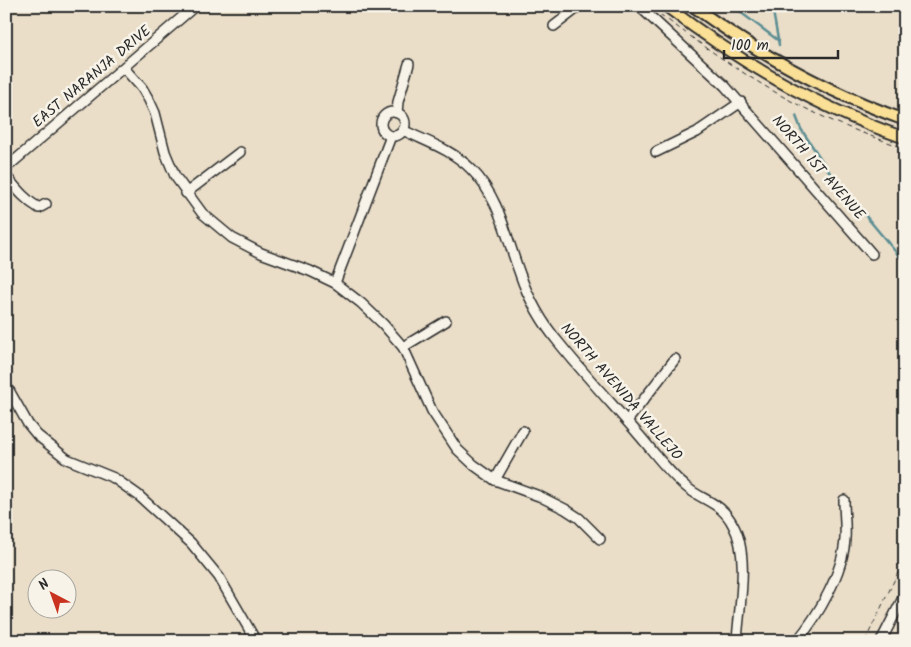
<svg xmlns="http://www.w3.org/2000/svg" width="911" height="647" viewBox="0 0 911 647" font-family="Kalam,sans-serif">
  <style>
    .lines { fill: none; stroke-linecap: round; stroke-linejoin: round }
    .stream { stroke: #5d8e93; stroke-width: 2.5 }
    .minor-casing { stroke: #2b2b2b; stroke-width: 12 }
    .major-casing { stroke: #2b2b2b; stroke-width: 14 }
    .path { stroke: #2b2b2b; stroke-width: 1; stroke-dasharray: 5 4; stroke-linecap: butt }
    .minor { stroke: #f7f3e8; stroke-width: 9 }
    .major { stroke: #fadf96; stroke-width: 10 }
    .labels { text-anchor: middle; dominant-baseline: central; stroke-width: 5; stroke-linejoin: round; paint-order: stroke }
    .street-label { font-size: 15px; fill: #2b2b2b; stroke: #f7f3e8 }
  </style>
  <rect width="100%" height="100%" fill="#eadec9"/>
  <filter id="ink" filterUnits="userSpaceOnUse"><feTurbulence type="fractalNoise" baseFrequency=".02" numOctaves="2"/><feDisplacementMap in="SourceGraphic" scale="10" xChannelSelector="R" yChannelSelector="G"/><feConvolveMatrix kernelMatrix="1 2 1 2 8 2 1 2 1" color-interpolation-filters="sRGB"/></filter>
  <g filter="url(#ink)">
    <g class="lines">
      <g class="stream">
        <polyline points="732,6 779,41"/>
        <polyline points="772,6 779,45"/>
        <polyline points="796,116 801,129 830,173 905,263"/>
      </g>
      <defs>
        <g id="minor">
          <polyline points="639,6 725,86 872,254"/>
          <polyline points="554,26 580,6"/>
          <polyline points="124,68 142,88 149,100 155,113 165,152 175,176 202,213 232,238 261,253 310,271 335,283 361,303 383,324 403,347 432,411 457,449 474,465 495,480 539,496 565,509 579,518 600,539"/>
          <circle cx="393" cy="124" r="12"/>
          <polyline points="397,113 398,102 409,64"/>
          <path d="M403 130C427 142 451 149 471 169 500 198 506 237 520 274 528 298 543 324 559 343 584 374 612 404 639 435 653 451 667 471 684 485 701 501 721 501 733 525 750 555 739 607 737 641"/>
          <polyline points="656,152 697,132 741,102"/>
          <polyline points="6,168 195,6"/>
          <path d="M6 176C16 188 25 200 39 208L46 204"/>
          <polyline points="186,193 240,152"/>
          <polyline points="335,283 391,136"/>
          <polyline points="403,347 446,321"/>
          <polyline points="6,385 28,424 37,435 67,459 114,478 138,495 191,543 219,577 256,641"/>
          <polyline points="627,421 675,359"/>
          <polyline points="495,480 523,431"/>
          <path d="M797 641C818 616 843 573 845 539 846 526 844 513 844 500"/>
          <polyline points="881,641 905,594"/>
        </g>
        <g id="major">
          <path d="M666 6C739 62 818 108 905 138"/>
          <path d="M693 6C758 54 829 93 905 120"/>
        </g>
      </defs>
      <use href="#minor" class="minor-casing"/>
      <use href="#major" class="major-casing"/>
      <g class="path">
        <path d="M661 15C698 42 735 69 775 92 816 116 860 133 905 148"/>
        <polyline points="865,641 905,558"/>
        <polyline points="895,641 901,631 905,622"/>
      </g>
      <use href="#minor" class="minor"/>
      <use href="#major" class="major"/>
    </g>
  </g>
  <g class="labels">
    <g class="street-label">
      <text transform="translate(92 77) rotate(-40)">EAST NARANJA DRIVE</text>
      <text transform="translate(818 168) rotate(49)">NORTH 1ST AVENUE</text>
      <text transform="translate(621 392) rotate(49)">NORTH AVENIDA VALLEJO</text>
    </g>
  </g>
  <rect width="911" height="647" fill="none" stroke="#f7f3e8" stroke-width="25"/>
  <rect x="12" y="12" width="886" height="622" fill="none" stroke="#2b2b2b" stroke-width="2" filter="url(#ink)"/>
  <g transform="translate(52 594) rotate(319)"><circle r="24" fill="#f7f3e8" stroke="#a5a39c"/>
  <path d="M0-4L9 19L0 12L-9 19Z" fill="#c8321e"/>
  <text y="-8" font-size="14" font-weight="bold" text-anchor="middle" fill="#2b2b2b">N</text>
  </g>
  <path d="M724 50v8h114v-8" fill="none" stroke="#2b2b2b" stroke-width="2.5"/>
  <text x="731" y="50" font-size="15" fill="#2b2b2b" stroke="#f7f3e8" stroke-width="4" paint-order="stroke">100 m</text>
</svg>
